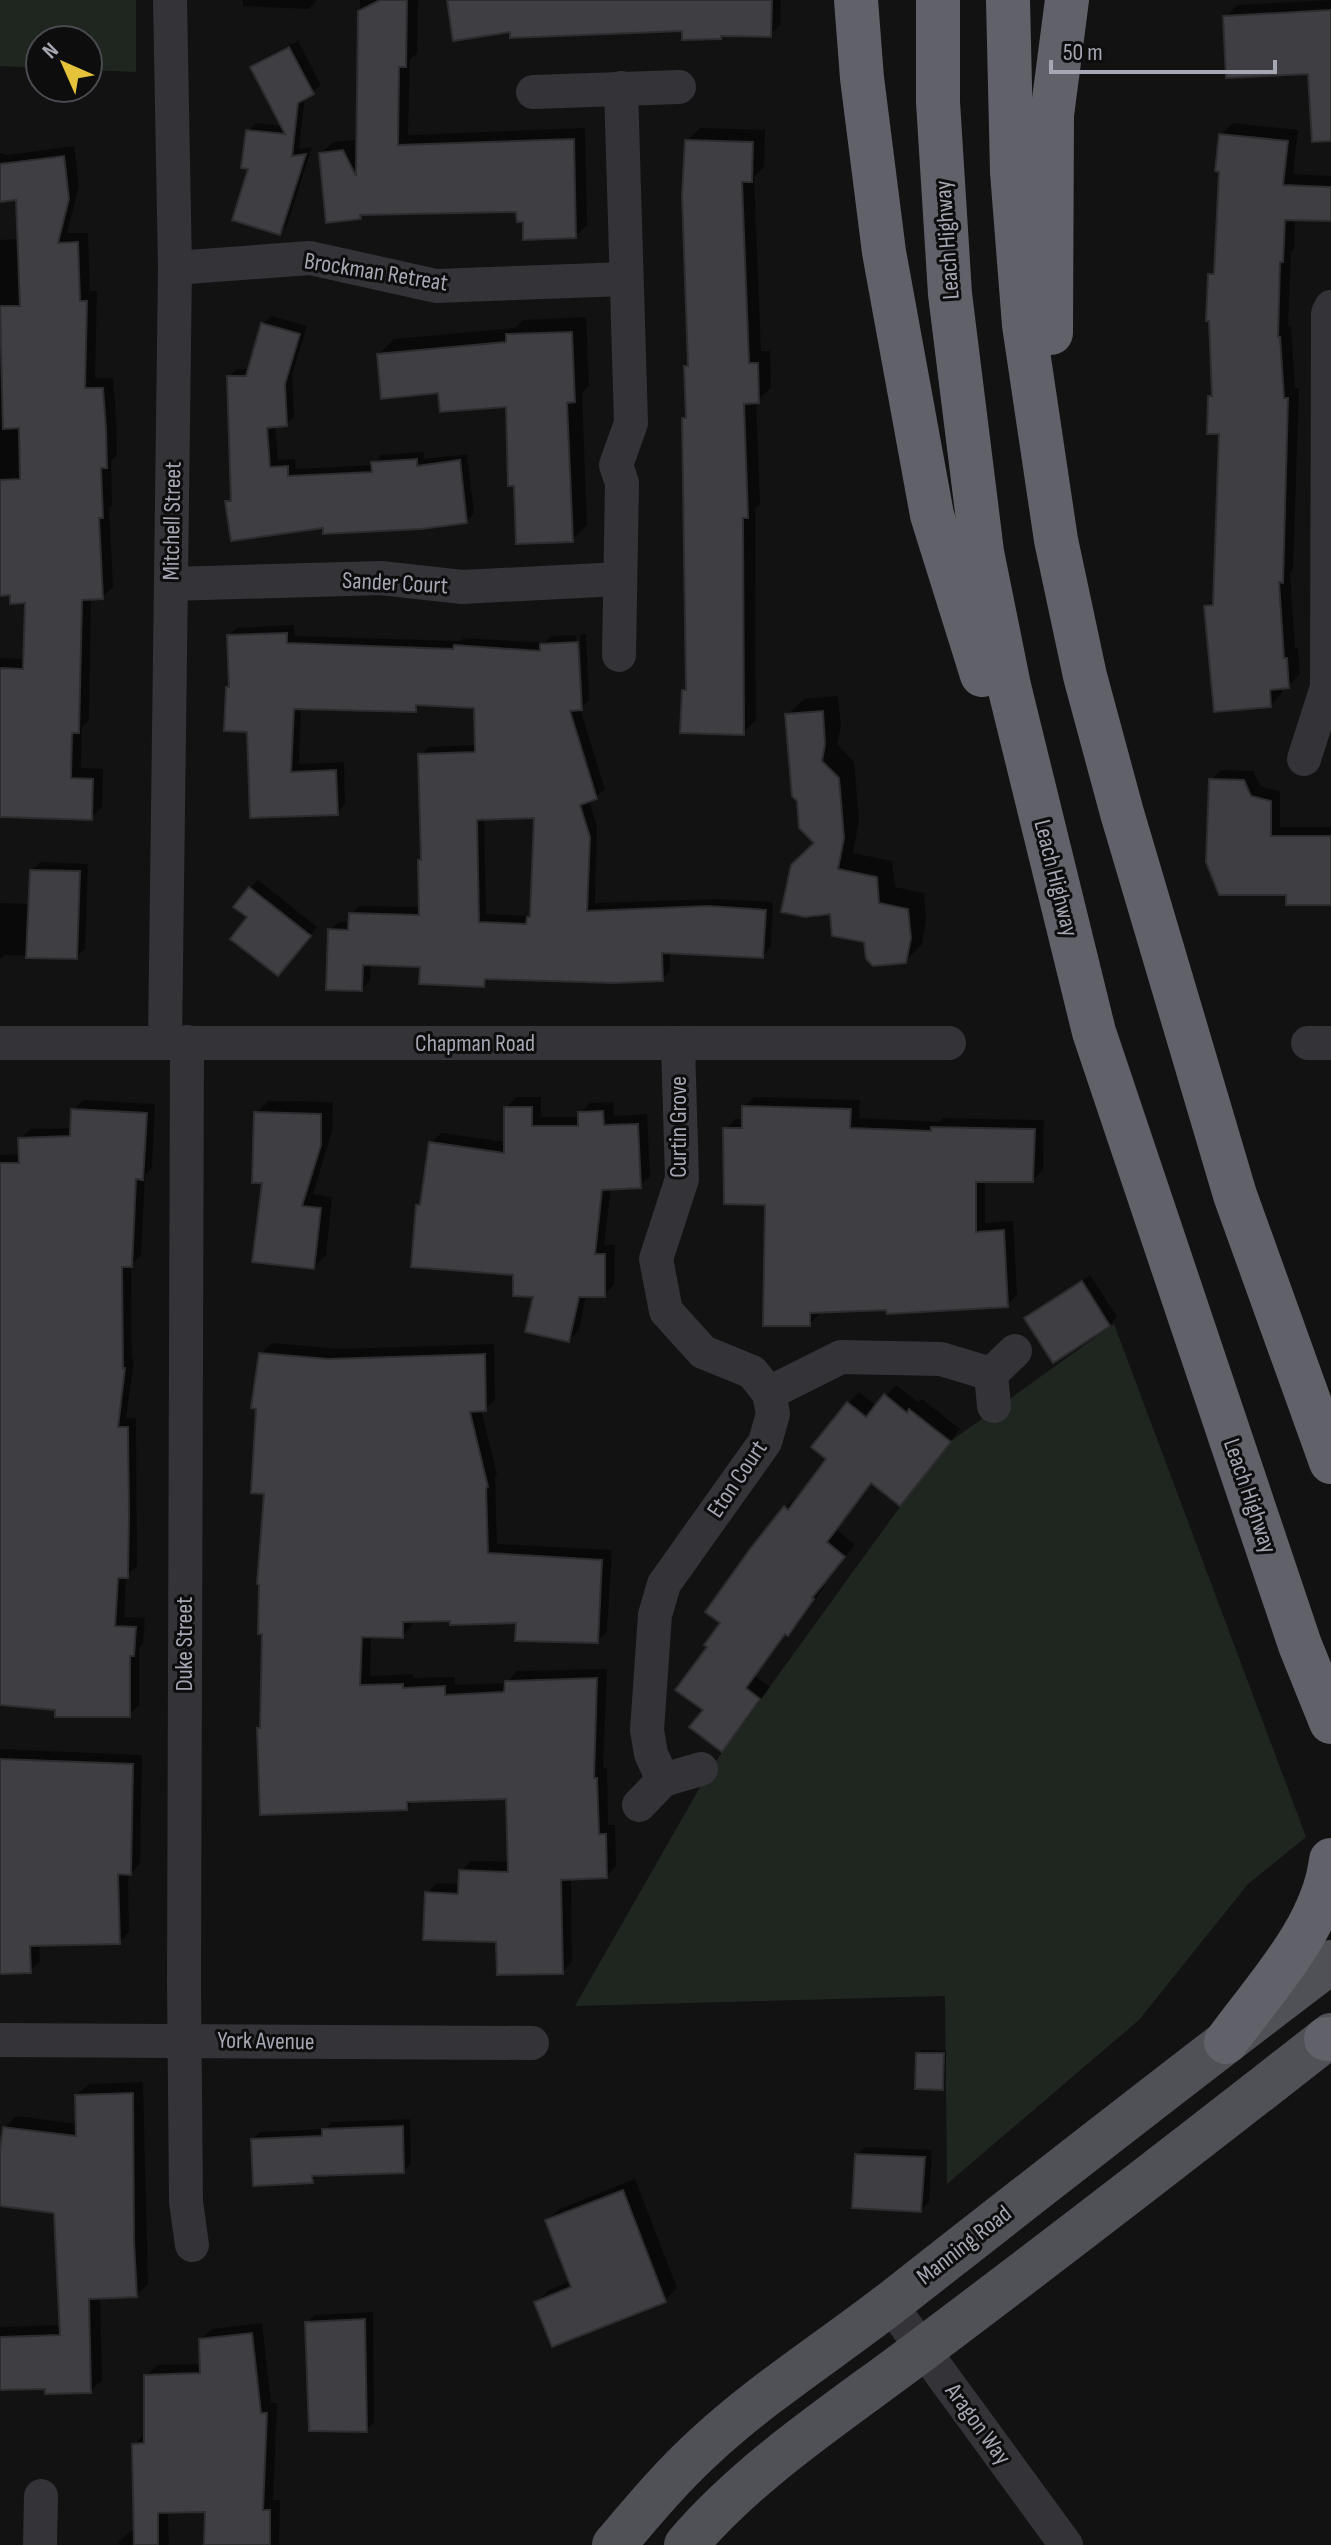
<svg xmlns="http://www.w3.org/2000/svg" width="1331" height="2545" viewBox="0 0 1331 2545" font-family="'Sofia Sans Condensed',sans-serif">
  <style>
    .green { fill: #1f2620 }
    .shadow { fill: #0007; fill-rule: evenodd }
    .building { fill: #3f3f43; stroke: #2d2c2f; stroke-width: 2; fill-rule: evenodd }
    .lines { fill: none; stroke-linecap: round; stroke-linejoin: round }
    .street { stroke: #333338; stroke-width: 34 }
    .primary { stroke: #505057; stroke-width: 44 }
    .highway { stroke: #606169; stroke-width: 44 }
    .labels { text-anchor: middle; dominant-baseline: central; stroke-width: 6; stroke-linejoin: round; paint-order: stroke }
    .street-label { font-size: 24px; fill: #a5a7b3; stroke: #0d0d0e }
  </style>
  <rect width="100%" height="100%" fill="#121213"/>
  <g class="green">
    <polygon points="0,0 136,0 136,72 88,70 88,40 40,40 40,68 0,66"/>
    <polygon points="1114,1324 1306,1837 1248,1884 1139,2020 947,2184 945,1996 575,2006 711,1768 944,1446"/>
  </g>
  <g class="shadow">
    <polygon points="243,0 317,0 309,9 243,6"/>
    <polygon points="360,0 418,0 417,53 410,60 408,135 585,128 587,225 575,236 525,219 518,210 364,213 360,217 321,154 333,142 355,140 358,147"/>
    <polygon points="449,0 781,0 780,25 770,35 724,34 720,37 684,29 512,30"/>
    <polygon points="1331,0 1331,102 1310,72 1225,17 1237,5"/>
    <polygon points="298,41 321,85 305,97 299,149 312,147 287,225 279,233 251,167 248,131 256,123 283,126 252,68 260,60"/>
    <polygon points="1233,123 1298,130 1293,174 1331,176 1331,219 1295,219 1294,249 1291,252 1288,326 1291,326 1295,388 1299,388 1293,569 1290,573 1295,648 1298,648 1300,674 1288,686 1281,687 1282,693 1271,705 1206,607 1216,597 1221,432 1210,396 1214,392 1210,275 1217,268 1221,134"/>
    <polygon points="700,128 765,130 764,167 754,177 761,351 770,351 771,388 756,401 760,504 755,508 756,720 743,733 684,691 688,686 684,419 688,416 686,367 690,362 687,141"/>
    <polygon points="74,146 79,187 67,233 88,233 90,291 97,291 95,378 113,378 116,417 117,455 111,461 112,505 109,508 113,587 102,597 91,598 89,720 82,727 81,768 103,769 102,807 91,818 0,815 0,658 26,659 27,601 12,593 0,594 0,240 19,239 18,197 0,200 0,153 7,155"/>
    <polygon points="271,316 307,326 292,375 294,416 286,424 275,425 278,460 295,459 296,469 374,465 381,455 424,452 424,459 467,454 474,513 467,521 325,526 228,502 233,497 229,377 237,369 250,369 263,324"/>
    <polygon points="586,317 589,385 582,393 587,525 572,540 516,484 507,404 440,391 379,354 394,339 515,328 523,320"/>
    <path d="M294 625 295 636 461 641 464 638 545 643 551 636 576 635 579 703H583L580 635 586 634 589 700 580 709 605 789 596 797 589 800 597 827 595 903 718 899 773 902 771 947 762 956 670 951V971L662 979 491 978 484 985 422 965 371 964 370 980 362 989 330 930 339 922H351V914L360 906 421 907 420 861 423 858 421 755 429 747 477 745 476 706 422 703 415 710 301 707 299 764 344 762 345 804 337 813 252 816 249 730 228 687 230 685 229 636 237 628ZM536 816 531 916 486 914 484 818Z"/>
    <polygon points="838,696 841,727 837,744 854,762 859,820 853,853 892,861 895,887 924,893 926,920 922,944 905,961 866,940 816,843 787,715 804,699"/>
    <polygon points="1221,770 1253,771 1261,787 1280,791 1280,827 1331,827 1331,903 1288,892 1211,780"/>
    <polygon points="40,862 88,864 85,949 76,957 5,955 0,959 0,903 30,904 32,871"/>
    <polygon points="258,880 317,927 286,966 249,917 250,888"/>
    <polygon points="516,1097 541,1097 541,1117 580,1117 580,1113 590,1103 613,1102 614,1116 647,1114 650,1176 640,1186 611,1188 604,1245 615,1245 614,1285 604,1295 586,1295 579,1330 569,1340 535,1295 515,1273 418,1206 423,1201 431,1143 441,1133 506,1142 506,1108"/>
    <polygon points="754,1097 860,1100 859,1118 940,1122 943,1118 1044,1120 1043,1170 1033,1180 985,1180 985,1223 1013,1221 1017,1295 1007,1305 819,1310 819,1314 809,1324 768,1203 725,1129 735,1119 744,1119 744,1107"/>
    <polygon points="83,1100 155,1104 152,1168 145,1175 141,1255 131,1265 132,1359 134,1359 126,1418 136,1418 137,1566 126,1576 124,1617 145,1618 143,1644 139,1648 139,1705 129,1715 0,1703 0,1155 21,1154 20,1139 30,1129 72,1128 73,1110"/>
    <polygon points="268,1101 333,1102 332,1131 313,1194 332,1197 326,1255 314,1267 264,1181 256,1113"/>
    <polygon points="1090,1275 1117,1317 1109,1325 1053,1360 1027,1318 1035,1311"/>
    <polygon points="272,1343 339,1349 494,1344 495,1399 485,1409 481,1409 497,1475 495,1477 497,1544 612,1550 607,1631 597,1641 518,1621 452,1618 413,1620 412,1625 402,1636 371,1635 370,1676 413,1674 413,1678 455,1677 455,1685 506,1683 517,1671 607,1669 603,1768 607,1768 608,1825 615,1825 616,1866 606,1876 571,1877 572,1961 562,1972 498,1940 427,1893 437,1883 460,1884 461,1871 471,1861 510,1862 508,1797 414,1800 406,1808 259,1729 262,1726 266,1492 261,1354"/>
    <polygon points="896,1385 918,1402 922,1399 960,1429 911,1492 872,1482 836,1529 855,1545 822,1586 824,1587 799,1622 787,1633 755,1676 770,1687 733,1738 722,1749 705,1709 709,1647 785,1508 796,1497 799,1499 829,1459 848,1403 859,1392 877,1406"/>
    <polygon points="0,1749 142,1755 140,1863 131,1873 128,1872 129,1932 120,1942 39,1944 40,1961 30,1971 0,1972"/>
    <polygon points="922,2050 946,2051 945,2084 942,2088 918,2054"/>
    <polygon points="143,2082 148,2284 136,2295 100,2297 102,2380 90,2391 47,2386 0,2388 0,2327 61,2325 56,2211 0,2204 0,2164 5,2128 16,2116 78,2124 77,2095 89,2084"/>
    <polygon points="410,2119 411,2163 404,2171 319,2174 312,2181 253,2140 260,2132 325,2129 332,2122"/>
    <polygon points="865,2147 932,2150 929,2202 921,2210 857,2154"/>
    <polygon points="635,2179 677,2288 665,2300 537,2302 549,2290 571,2281 547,2221 559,2209"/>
    <polygon points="373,2312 374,2422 366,2430 307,2323 315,2315"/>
    <polygon points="262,2323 271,2403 277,2403 273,2500 280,2500 279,2545 206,2545 207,2510 168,2511 169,2545 119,2545 119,2542 130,2531 135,2531 134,2444 145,2434 146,2376 157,2365 202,2364 201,2339 212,2329"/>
  </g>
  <g class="building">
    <polygon points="380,0 407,0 406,67 399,67 398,145 574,139 576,238 523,240 523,222 517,222 516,212 360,215 361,219 326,223 319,153 343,150 356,176 358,11"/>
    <polygon points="447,0 772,0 771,37 721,36 721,39 682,40 682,31 510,38 510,32 453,41"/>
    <polygon points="1331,10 1331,141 1312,142 1308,74 1226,78 1223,16"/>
    <polygon points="289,47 314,94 298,103 292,156 306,154 280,235 232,220 248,169 241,168 246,130 285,134 250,67"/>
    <polygon points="1219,134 1288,141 1283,185 1331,187 1331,221 1285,220 1283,262 1280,262 1278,337 1280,337 1284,398 1288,398 1283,583 1279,582 1284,658 1287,658 1289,688 1270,690 1271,707 1214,712 1204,606 1213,605 1219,434 1207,434 1208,396 1212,396 1209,321 1206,321 1208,274 1214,274 1219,172 1215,171"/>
    <polygon points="685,140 753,142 752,182 742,182 749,363 758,363 759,403 744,404 748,518 743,518 744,735 680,733 682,690 686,690 682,418 686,418 684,366 688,366 682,195"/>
    <polygon points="64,156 69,199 58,243 78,242 80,301 87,301 85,388 103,388 106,429 107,468 101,468 103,518 99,518 103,599 82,600 79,733 72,733 71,778 93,779 92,820 0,817 0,668 23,669 25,603 10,604 10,595 0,596 0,480 20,479 19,428 3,429 0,306 20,306 16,200 0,202 0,164"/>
    <polygon points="261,323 300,334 285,384 287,426 267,428 270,467 288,466 288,476 372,472 371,462 417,459 417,466 460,460 467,523 421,529 323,534 323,528 231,541 225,501 231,501 227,376 246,376"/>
    <polygon points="572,332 575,402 567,403 573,542 516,544 514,486 508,486 506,407 440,412 438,393 381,399 377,354 506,342 506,334"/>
    <path d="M287 633V643L453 649 454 645 540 651V644L578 642 582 710 570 711 597 799 580 805 590 837 587 911 708 906 766 910 763 958 662 953 663 981 614 983 485 979 484 987 419 984 420 967 363 965 362 991 326 990 328 929 348 930 349 913 419 915 418 860H421L418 754 475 752 474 708 416 705V712L294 709 291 772 336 770 338 815 250 818 247 732 224 731 226 687H229L227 635ZM534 818 530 917H527L526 924 479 922 477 820Z"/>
    <polygon points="823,711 825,744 822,761 839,778 844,838 838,869 877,877 879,903 908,909 911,938 906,963 873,966 866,959 864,942 832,936 830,914 805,917 781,912 791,865 814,843 799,828 797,801 792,796 785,714"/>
    <polygon points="1209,779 1244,780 1251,796 1271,801 1271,836 1331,836 1331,905 1286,905 1286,895 1219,895 1206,862"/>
    <polygon points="30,870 80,871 77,959 26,958"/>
    <polygon points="249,887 311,936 278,976 230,939 247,917 233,907"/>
    <polygon points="742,1106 851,1109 850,1128 931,1131 931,1127 1035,1129 1033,1182 976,1182 976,1232 1004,1230 1008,1307 887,1314 886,1310 810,1313 810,1326 763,1326 765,1205 724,1204 723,1128 742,1128"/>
    <polygon points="504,1107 532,1107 532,1126 578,1126 578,1112 603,1111 604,1125 638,1124 641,1188 602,1190 595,1254 605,1254 605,1297 579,1297 569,1342 525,1332 533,1297 513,1296 513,1275 411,1267 416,1205 420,1205 429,1142 504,1153"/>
    <polygon points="71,1109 147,1113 143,1180 136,1179 132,1267 122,1267 123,1368 125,1368 118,1427 128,1427 129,1515 128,1578 118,1578 115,1626 136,1627 134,1656 130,1656 130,1717 55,1717 55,1710 0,1705 0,1163 19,1163 18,1138 70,1136"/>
    <polygon points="254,1112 321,1114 321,1145 302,1206 321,1208 314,1269 252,1262 262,1183 252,1183"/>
    <polygon points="1082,1281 1110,1326 1053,1363 1024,1318"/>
    <polygon points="259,1353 328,1359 485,1354 486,1411 470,1412 488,1487 486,1488 488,1553 602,1560 598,1643 515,1641 516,1623 450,1625 450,1621 403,1622 403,1638 362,1637 360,1685 403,1684 403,1688 445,1686 445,1695 504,1692 505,1681 597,1678 594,1778 597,1778 599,1834 606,1834 607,1878 561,1880 563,1974 497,1975 496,1942 423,1940 425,1892 458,1894 459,1870 508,1872 506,1799 407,1802 407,1810 260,1815 257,1728 260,1728 262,1634 258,1634 259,1585 257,1584 264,1494 251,1493 256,1409 251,1408"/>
    <polygon points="884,1394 907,1413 909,1409 951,1442 900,1506 871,1483 827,1542 845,1557 812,1598 814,1599 788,1636 785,1634 746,1688 760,1699 722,1752 689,1727 703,1710 675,1690 707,1647 704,1645 720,1623 705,1612 750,1549 784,1506 788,1510 826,1459 811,1447 847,1402 866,1417"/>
    <polygon points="0,1759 133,1764 131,1875 118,1874 120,1944 30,1946 31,1973 0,1974"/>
    <polygon points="916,2053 944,2053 943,2090 915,2089"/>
    <polygon points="133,2093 134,2242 137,2297 89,2299 91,2393 45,2394 45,2389 0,2390 0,2337 60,2335 54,2213 0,2206 0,2149 3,2127 76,2136 75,2095"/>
    <polygon points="403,2126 404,2173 312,2176 313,2183 253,2186 251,2139 322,2136 322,2129"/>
    <polygon points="855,2154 925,2157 921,2212 852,2208"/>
    <polygon points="623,2190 666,2302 552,2347 534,2302 571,2287 545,2220"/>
    <polygon points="365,2319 367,2432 309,2431 305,2322"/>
    <polygon points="252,2333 261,2413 267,2413 263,2510 270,2510 270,2545 204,2545 205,2512 158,2513 158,2545 134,2545 132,2444 144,2443 144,2375 200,2373 199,2339"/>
  </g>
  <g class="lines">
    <g class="street">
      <polyline points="533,92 679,87"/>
      <polyline points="175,268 310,258 436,286 626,279"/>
      <polyline points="171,584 381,578 462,587 619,579"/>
      <polyline points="619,655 622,483 616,465 631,423 621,88"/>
      <polyline points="1304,759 1327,687 1328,313 1331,307"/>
      <polyline points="165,1042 175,268 170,0"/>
      <polyline points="187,1042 184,1982 186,2202 192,2245"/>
      <polyline points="0,1043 949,1043"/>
      <polyline points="1308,1043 1331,1043"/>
      <polyline points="769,1393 841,1357 941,1359 991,1374"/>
      <polyline points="994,1406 991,1374 1015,1351"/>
      <polyline points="663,1780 651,1754 647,1730 655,1615 664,1584 765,1442 773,1414 769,1393 752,1372 703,1352 666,1311 656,1259 682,1179 678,1044"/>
      <polyline points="639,1805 663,1780 701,1769"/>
      <polyline points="0,2040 532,2043"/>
      <polyline points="890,2304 1066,2545"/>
      <polyline points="40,2545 41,2496"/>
    </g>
    <g class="primary">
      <path d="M614 2545C643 2511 671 2477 704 2447 763 2392 832 2349 896 2299 1040 2186 1184 2073 1331 1962"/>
      <path d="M686 2545C753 2467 841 2411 923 2349 1060 2246 1196 2141 1331 2035"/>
    </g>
    <g class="highway">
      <polyline points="856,0 862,78 884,252 932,515 982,675"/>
      <polyline points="938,0 938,102 950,294 982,552 1009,686 1094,1032 1300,1645 1331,1722"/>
      <polyline points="1008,0 1012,172 1024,325 1056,540 1085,676 1122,813 1235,1195 1331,1462"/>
      <polyline points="1051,333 1052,115 1067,0"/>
      <polyline points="1326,2039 1331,2039"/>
      <path d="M1226 2042C1265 1988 1323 1928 1331 1860"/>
    </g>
  </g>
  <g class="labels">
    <g class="street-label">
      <text transform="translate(947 240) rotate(-94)">Leach Highway</text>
      <text transform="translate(376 272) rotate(9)">Brockman Retreat</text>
      <text transform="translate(172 521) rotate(-89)">Mitchell Street</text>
      <text transform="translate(395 583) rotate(3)">Sander Court</text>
      <text transform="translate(1056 878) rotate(76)">Leach Highway</text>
      <text x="475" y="1043">Chapman Road</text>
      <text transform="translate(678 1127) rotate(-90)">Curtin Grove</text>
      <text transform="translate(737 1479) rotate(-56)">Eton Court</text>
      <text transform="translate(1250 1496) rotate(71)">Leach Highway</text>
      <text transform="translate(184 1644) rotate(-90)">Duke Street</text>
      <text transform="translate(266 2041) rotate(1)">York Avenue</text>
      <text transform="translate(964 2245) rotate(-38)">Manning Road</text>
      <text transform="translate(978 2424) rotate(54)">Aragon Way</text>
    </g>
  </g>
  <g transform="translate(64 64) rotate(315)"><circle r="38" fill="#0d0d0e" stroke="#4a4b50" stroke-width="2"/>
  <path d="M0-6L14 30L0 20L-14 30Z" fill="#e4c23a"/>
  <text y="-12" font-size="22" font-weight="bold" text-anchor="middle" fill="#a5a7b3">N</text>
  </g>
  <path d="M1051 60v12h224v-12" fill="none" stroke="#a5a7b3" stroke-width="4"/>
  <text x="1063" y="60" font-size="24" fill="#a5a7b3" stroke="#0d0d0e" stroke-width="6" paint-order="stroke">50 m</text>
</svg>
